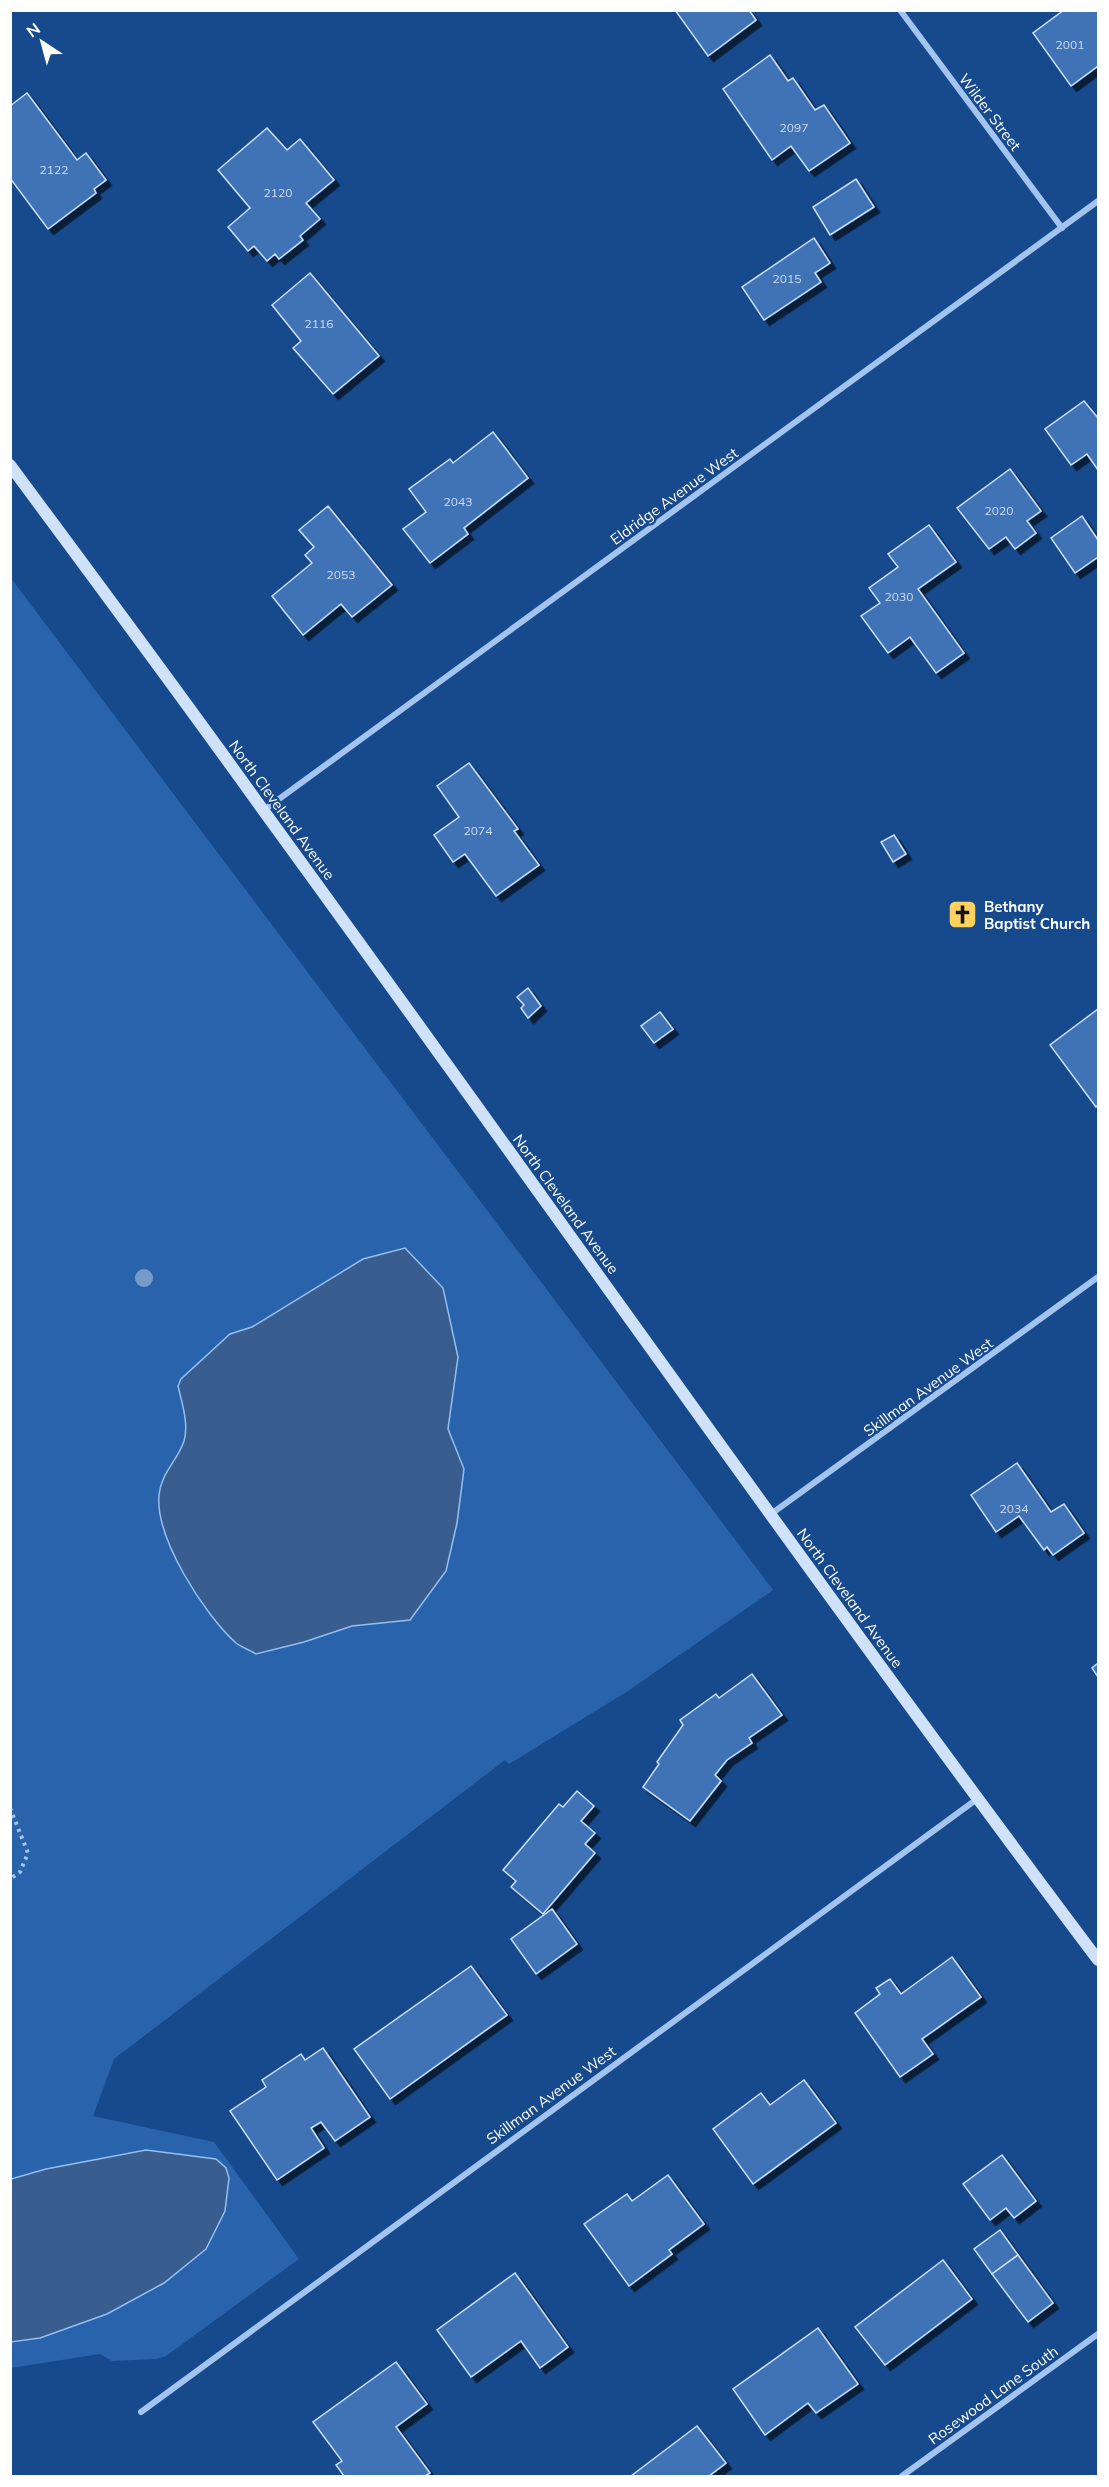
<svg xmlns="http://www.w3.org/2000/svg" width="1109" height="2487" viewBox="0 0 1109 2487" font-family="Mulish,sans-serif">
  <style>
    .green { fill: #2963ab }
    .water { fill: #385d8e; stroke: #94bff2; stroke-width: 1.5 }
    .building { fill: #3f73b6; stroke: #c8dffb; stroke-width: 1.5; filter: url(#shadow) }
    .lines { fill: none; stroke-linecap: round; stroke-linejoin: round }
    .path { stroke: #a2c4ef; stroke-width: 4; stroke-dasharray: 3 4.5; stroke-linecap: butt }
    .street { stroke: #a2c4ef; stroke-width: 6 }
    .secondary { stroke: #d0e2fa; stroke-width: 12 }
    .tree { fill: #789cca }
    .labels { text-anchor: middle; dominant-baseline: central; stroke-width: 4.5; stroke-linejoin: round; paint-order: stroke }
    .number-label { font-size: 12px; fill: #cfdced }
    .street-label { font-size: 15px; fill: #fff; stroke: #174a8d }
    .poi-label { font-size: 15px; font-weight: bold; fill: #fff; stroke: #174a8d; text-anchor: start }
  </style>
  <defs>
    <filter id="shadow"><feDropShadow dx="5.5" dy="5.5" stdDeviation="0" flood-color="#0009"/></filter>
  </defs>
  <rect width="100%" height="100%" fill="#174a8d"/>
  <polygon class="green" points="10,577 773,1590 628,1691 509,1764 505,1760 114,2059 93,2116 214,2142 299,2259 166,2356 156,2359 112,2361 100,2354 11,2368 11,2342 40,2338 107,2314 164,2283 206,2249 225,2211 146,2150 46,2169 11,2179"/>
  <g class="water">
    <path d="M405 1248 443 1288 458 1357 448 1429 464 1469 457 1523 446 1571 410 1620 352 1626 304 1642 256 1654C250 1650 241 1647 236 1643 204 1614 155 1538 159 1495 161 1473 178 1460 184 1441 189 1424 182 1403 178 1386L181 1379 230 1334 252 1327 363 1259Z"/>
    <polygon points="146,2150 216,2159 226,2168 229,2178 225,2211 206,2249 164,2283 107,2314 40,2338 11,2342 11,2179 46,2169"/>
  </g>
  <g class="building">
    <polygon points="675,10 749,10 756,20 708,56"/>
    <polygon points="1064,10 1098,10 1098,66 1071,86 1033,33"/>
    <polygon points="770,55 788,81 793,78 815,110 824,105 850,143 809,171 791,146 772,160 723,89"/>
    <polygon points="27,93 77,160 86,153 106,180 94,189 96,193 48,229 10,178 10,106"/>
    <polygon points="267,128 287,150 300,139 334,180 306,203 320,219 300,236 303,240 279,259 275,254 267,261 254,246 248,251 228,227 250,208 218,170"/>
    <polygon points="856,179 874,207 830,235 813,207"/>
    <polygon points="814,238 830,263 815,273 821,282 764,320 742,287"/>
    <polygon points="310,273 379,356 333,394 293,348 301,341 272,305"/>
    <polygon points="1084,401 1098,418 1098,470 1087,454 1071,465 1045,429"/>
    <polygon points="493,432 528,478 464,528 468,534 430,563 403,529 426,512 409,489 450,459 453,463"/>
    <polygon points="1010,469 1041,511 1027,521 1036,533 1015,549 1006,537 989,549 957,508"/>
    <polygon points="328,506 392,585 352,617 341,604 303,635 272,596 312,563 305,555 314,547 299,530"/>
    <polygon points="1082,516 1098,540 1098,557 1075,573 1051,538"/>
    <polygon points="929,525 956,562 918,589 964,653 936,673 910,637 888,653 861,616 880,603 869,588 898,567 888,554"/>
    <polygon points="469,763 518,829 514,831 539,865 496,896 465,854 453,862 434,835 459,817 437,786"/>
    <polygon points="894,835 906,854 893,862 881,842"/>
    <polygon points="528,988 541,1006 528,1018 521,1008 524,1005 517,997"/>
    <polygon points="1098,1009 1098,1105 1096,1107 1050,1045"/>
    <polygon points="660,1012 673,1029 654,1043 641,1026"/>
    <polygon points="1017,1463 1051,1512 1064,1504 1084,1533 1053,1555 1047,1547 1044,1550 1019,1516 996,1532 971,1495"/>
    <polygon points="1098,1663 1098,1677 1092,1668"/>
    <polygon points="752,1674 782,1715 749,1738 752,1743 727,1760 715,1775 721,1781 690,1821 643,1787 659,1764 657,1762 683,1725 680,1720 716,1694 719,1698"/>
    <polygon points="577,1791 594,1806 581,1821 595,1833 585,1844 595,1853 543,1914 511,1887 516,1881 503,1870 559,1804 563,1807"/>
    <polygon points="552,1909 577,1944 536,1974 511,1939"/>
    <polygon points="952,1957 981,1997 922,2039 933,2054 900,2077 855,2013 880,1994 876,1988 890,1979 901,1994"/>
    <polygon points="471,1966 507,2015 390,2099 354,2049"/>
    <polygon points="323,2048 370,2117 335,2141 321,2122 311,2128 324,2148 277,2180 230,2111 266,2087 262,2080 301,2054 305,2060"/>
    <polygon points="804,2080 836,2123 753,2184 713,2129 761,2093 770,2105"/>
    <polygon points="1002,2155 1036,2201 1014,2218 1006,2208 990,2220 963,2184"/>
    <polygon points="668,2175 704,2224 669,2250 672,2254 629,2286 584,2224 627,2194 632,2201"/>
    <polygon points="1000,2230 1018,2255 992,2274 974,2249"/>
    <polygon points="1018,2255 1053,2303 1028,2322 992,2274"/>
    <polygon points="943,2260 972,2299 885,2365 855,2327"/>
    <polygon points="515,2273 568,2347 540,2368 521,2341 471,2377 437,2330"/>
    <polygon points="818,2328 858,2384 816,2413 808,2403 765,2435 733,2389"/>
    <polygon points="396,2362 427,2404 396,2427 430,2473 425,2476 344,2476 336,2465 342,2461 313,2422"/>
    <polygon points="697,2426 726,2463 709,2476 631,2476"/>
  </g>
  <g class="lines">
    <polyline class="path" points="10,1808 28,1853 20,1872 10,1879"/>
    <g class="street">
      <polyline points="900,10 1062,228"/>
      <polyline points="264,810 1098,201"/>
      <polyline points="771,1514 1098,1277"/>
      <polyline points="141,2412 977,1799"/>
      <polyline points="902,2476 1098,2334"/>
    </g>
    <path class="secondary" d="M10 465C95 580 180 694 263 810 542 1193 813 1581 1098 1960"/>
  </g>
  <circle class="tree" cx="144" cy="1278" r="9"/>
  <defs>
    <symbol id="church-square" viewBox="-11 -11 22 22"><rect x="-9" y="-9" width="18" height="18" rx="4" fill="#ffd260" stroke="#174a8d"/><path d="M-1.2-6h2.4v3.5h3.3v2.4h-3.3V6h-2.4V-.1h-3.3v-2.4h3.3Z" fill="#111"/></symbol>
  </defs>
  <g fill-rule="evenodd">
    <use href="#church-square" x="946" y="898" width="33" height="33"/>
  </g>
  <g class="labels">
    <g class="number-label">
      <text x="1070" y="44">2001</text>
      <text x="794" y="127">2097</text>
      <text x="54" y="169">2122</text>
      <text x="278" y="192">2120</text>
      <text x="787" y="278">2015</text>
      <text x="319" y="323">2116</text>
      <text x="458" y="501">2043</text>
      <text x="999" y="510">2020</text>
      <text x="341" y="574">2053</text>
      <text x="899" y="596">2030</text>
      <text x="478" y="830">2074</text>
      <text x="1014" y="1508">2034</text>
    </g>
    <g class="street-label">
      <text transform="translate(990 112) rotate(53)">Wilder Street</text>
      <text transform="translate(674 496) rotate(-36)">Eldridge Avenue West</text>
      <text transform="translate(282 810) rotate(54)">North Cleveland Avenue</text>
      <text transform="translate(566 1204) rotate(54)">North Cleveland Avenue</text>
      <text transform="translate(928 1387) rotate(-36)">Skillman Avenue West</text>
      <text transform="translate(850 1598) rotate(54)">North Cleveland Avenue</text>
      <text transform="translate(551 2095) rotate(-36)">Skillman Avenue West</text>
      <text transform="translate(993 2395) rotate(-36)">Rosewood Lane South</text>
    </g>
    <g class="poi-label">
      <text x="984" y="906">Bethany<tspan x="984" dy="17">Baptist Church</tspan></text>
    </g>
  </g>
  <rect width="1109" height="2487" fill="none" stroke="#ffffff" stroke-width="24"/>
  <g transform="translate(42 42) rotate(324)" stroke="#174a8d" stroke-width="4.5" paint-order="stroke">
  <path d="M0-4.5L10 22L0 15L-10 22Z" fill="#ffffff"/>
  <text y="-9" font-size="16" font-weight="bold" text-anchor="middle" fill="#ffffff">N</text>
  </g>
</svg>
